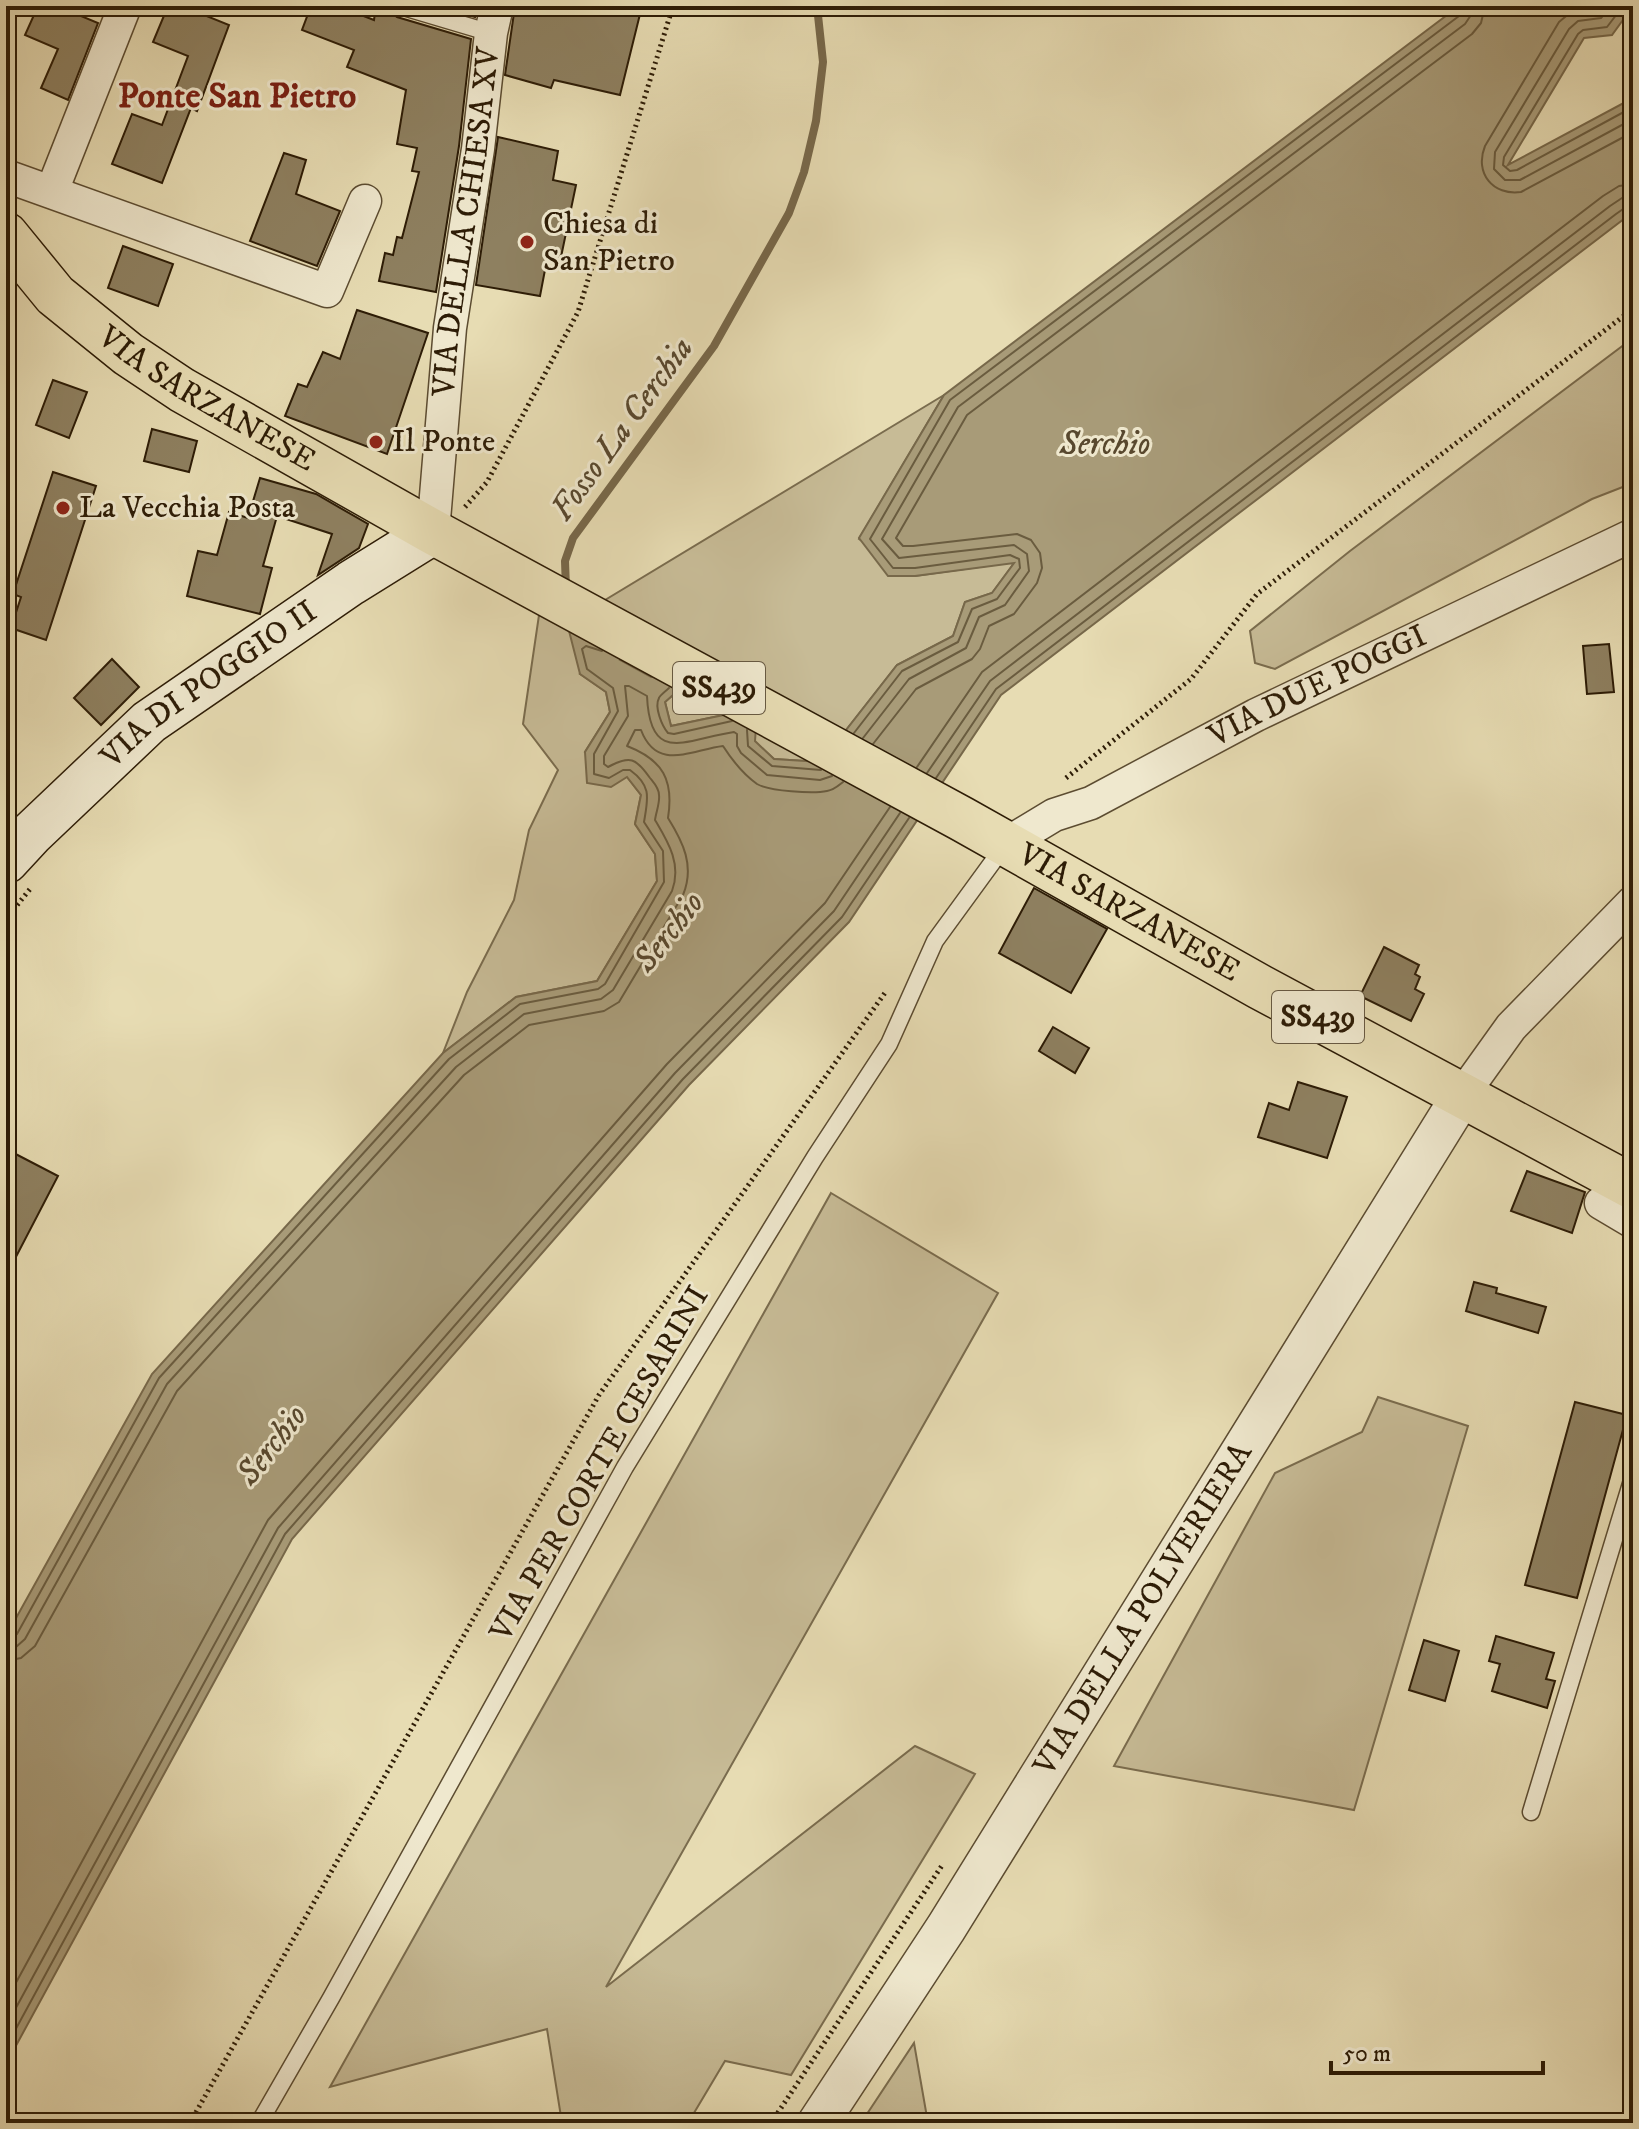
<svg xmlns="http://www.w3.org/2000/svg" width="1639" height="2129" viewBox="0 0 1639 2129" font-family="'IM FELL DW Pica',serif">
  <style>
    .green { fill: #c7bb96; stroke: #7a6c4e; stroke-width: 2 }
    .water { fill: #a89b78; stroke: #77684a; stroke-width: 2 }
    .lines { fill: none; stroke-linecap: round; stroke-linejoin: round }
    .shore { stroke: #6a5c3f; stroke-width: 2 }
    .stream { stroke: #77684a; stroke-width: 8 }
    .building { fill: #8e8060; stroke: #2d1c06; stroke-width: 2 }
    .service-casing { stroke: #5c4c31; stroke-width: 19 }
    .minor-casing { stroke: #5c4c31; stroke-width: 35 }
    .tertiary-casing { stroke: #5c4c31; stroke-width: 43 }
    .secondary-casing { stroke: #2d1c06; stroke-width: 47 }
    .primary-casing { stroke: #2d1c06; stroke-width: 47 }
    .path { stroke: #2d1c06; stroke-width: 5; stroke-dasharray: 2 4; stroke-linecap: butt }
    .service { stroke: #efe8ce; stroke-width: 16 }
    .minor { stroke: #efe8ce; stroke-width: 32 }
    .tertiary { stroke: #efe8ce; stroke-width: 40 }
    .secondary { stroke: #efe8ce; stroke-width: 44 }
    .primary { stroke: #e7dcb3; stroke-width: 44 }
    .poi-dot { fill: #8f2418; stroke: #efe8ce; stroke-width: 3 }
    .labels { text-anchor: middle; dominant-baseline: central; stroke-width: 6; stroke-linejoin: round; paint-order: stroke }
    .shield { fill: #efe8ce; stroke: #675942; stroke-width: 2 }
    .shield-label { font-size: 30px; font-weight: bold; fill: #2d1c06 }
    .street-label { font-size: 32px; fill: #2d1c06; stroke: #efe8ce }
    .poi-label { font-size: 32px; fill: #2d1c06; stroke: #efe8ce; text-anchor: start }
    .water-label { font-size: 34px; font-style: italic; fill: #58482e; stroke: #efe8ce }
    .quarter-label { font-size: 36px; font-weight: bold; fill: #7a1f14; stroke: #efe8ce }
  </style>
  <rect width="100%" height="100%" fill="#e7dcb3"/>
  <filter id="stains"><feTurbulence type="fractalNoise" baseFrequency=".0025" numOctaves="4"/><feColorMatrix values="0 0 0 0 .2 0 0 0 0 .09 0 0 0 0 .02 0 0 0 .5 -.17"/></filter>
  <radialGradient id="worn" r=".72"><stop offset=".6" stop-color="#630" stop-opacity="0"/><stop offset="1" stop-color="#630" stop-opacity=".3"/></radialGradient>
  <g class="green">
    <polygon points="1633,338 1633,483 1592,499 1275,669 1255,663 1250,631 1350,551"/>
    <polygon points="944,395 859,539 915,576 1015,562 992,593 965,602 953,636 897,665 821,762 774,759 754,741 757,713 738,712 671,726 665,702 699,672 670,669 651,677 620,660 640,632 580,674 606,692 610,712 585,752 627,777 641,795 635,824 655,854 657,881 597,981 516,997 443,1053 467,992 514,900 529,830 558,770 523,724 539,615 567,623"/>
    <polygon points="831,1193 998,1293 606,1987 915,1746 975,1774 791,2075 725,2061 688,2123 562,2123 547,2029 330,2087"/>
    <polygon points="1378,1397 1468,1426 1354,1810 1114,1766 1275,1473 1362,1432"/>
    <polygon points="914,2043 928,2123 861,2123"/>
  </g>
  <polygon class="water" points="1459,6 1633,6 1612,35 1584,38 1508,165 1633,98 1633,212 1001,695 849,922 689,1085 292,1539 6,2064 6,1636 152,1374 443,1053 516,997 597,981 657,881 655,854 635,824 641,795 627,777 611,787 587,783 585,752 610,712 606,692 580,674 567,623 640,631 620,660 651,677 670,669 700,671 665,702 671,726 738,712 757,713 755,741 774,759 821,762 897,665 953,636 965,602 992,593 1014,563 915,576 888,576 859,538 944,395"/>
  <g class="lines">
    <g class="shore">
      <path d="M1596 6 1571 12 1559 22 1485 146C1474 173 1493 196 1521 192L1633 132"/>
      <polyline points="1611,6 1601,18 1578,21 1569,29 1495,152 1494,169 1505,180 1520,180 1633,119"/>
      <polyline points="1623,6 1607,27 1583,30 1578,34 1504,157 1503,165 1510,171 1517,170 1633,107"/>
      <path d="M669 688C668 689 659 696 659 698 654 707 662 726 668 733L674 734 732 721"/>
      <polyline points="747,730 748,746 772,766 821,770"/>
      <polyline points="854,733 902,671 958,642 972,609 997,599 1020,568 1019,559 1010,555 915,568 893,568 870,539 950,400 1459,16 1463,6"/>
      <polyline points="863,738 909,679 966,648 979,617 1005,605 1029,571 1027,554 1014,545 899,558 882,539 958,407 1465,24 1471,15 1473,6"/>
      <polyline points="873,744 916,689 972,659 980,649 989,626 1014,614 1037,583 1042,568 1040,553 1031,540 1017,534 913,546 903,546 896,538 967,415 1472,34 1481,23 1485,6"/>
      <polyline points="917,767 982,672 1603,196 1619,186 1633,184"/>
      <polyline points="927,773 990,681 1610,206 1622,198 1633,196"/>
      <polyline points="936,778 996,689 1616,214 1626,207 1633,206"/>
      <path d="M6 1639 17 1634 159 1378 449 1059 520 1004 598 989 605 984 664 882 663 851 644 822C648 798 652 786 630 770H623L609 778 594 774V754L618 711 613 688 587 669 582 649 586 646 602 651"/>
      <path d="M6 1649 16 1647 25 1639 167 1384 456 1067 524 1014 601 999 613 990 672 891C682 864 668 842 655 820 656 812 660 803 659 795 659 788 654 783 650 778 636 758 630 755 608 767L604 764V756L628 716 625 686H629L647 696C650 766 686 739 734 732L737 734V746L741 753 767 775 820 780 832 776"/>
      <path d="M6 1661 21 1658 35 1646 177 1391 464 1075 529 1025 604 1011 619 1002 683 895C695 866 683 842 668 818 674 780 663 760 627 746L635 730H641C657 772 691 750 723 746 732 760 743 774 757 784 769 791 813 794 827 791 834 790 838 786 843 782"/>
      <polyline points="6,2001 268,1520 667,1064 825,903 890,807"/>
      <polyline points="6,2026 278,1528 675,1073 834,911 900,813"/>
      <polyline points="6,2047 285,1534 683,1079 842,917 909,818"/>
    </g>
    <polyline class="stream" points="566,589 565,561 573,538 714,346 789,213 804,172 816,121 823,62 817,6"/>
  </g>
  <g class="building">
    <polygon points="38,6 57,6 98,23 68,100 41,88 58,49 25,35"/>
    <polygon points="168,6 182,6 229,25 197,111 191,108 162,183 112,164 132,114 162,125 188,56 153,42"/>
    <polygon points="311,6 338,6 374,20 376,6 389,6 392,13 397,17 471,39 459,146 436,292 379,281 385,253 393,255 397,237 402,238 419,172 412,171 417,148 397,144 406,90 347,67 354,50 302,30"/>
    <polygon points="439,6 478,6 475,17"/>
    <polygon points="515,6 642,6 620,95 554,80 551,88 505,75"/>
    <polygon points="498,137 558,151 553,180 576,185 561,257 548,254 540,296 476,285"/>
    <polygon points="284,153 306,160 296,194 340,211 317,266 250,241"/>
    <polygon points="123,246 173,264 158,306 108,288"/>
    <polygon points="357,310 428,333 387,454 285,416 298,384 307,387 323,352 340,359"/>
    <polygon points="53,380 87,392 69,438 36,425"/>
    <polygon points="152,429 197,441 189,472 144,461"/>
    <polygon points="53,472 96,486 46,640 11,628 21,597 13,594"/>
    <polygon points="260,478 316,494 368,524 359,548 318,575 332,534 277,516 263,566 272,568 260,614 187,596 198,551 217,555 229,512 248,518"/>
    <polygon points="1609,644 1614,692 1587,694 1583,646"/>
    <polygon points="112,659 139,687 101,725 74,698"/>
    <polygon points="1034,888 1107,929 1071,993 999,953"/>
    <polygon points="1384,947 1419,965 1415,974 1420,977 1415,989 1424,994 1411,1021 1360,996"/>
    <polygon points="1053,1027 1089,1048 1075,1073 1039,1051"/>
    <polygon points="1298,1082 1347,1097 1327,1158 1258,1137 1269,1103 1289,1110"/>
    <polygon points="6,1149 58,1176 6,1276"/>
    <polygon points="1527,1171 1585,1192 1572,1233 1511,1211"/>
    <polygon points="1474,1282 1497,1288 1496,1293 1546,1307 1538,1333 1466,1311"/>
    <polygon points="1575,1402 1627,1415 1577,1598 1525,1585"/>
    <polygon points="1496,1636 1554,1653 1546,1679 1555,1681 1547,1708 1492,1691 1500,1664 1489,1661"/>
    <polygon points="1424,1640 1459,1651 1445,1701 1409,1690"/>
  </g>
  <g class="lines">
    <defs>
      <g id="service">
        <polyline points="400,6 491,33"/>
        <polyline points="1531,1812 1633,1477"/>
        <polyline points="259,2123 331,1998 625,1467 815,1157 889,1044 935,941 1005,845"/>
      </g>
      <g id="minor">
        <polyline points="6,176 327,291 365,201"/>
        <polyline points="52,191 125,6"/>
        <path id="s1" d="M433 532 450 328 478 149 491 33 497 6"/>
        <path id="s2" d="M1006 844 1054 815 1091 803 1256 715 1633 535"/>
        <polyline points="1463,1094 1511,1027 1633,902"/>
        <polyline points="1601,1203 1633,1222"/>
      </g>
      <g id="tertiary">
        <path id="s3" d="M818 2123 946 1928 1463 1094"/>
      </g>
      <g id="secondary">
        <path id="s4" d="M6 861 31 834 149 722 351 583 433 532"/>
      </g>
      <g id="primary">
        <path id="s5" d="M6 235 55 295 128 354 182 390 433 532 962 819 1260 987 1633 1187"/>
      </g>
    </defs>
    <use href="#service" class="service-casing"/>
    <use href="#minor" class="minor-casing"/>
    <use href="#tertiary" class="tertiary-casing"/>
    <use href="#secondary" class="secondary-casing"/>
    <use href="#primary" class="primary-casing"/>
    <g class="path">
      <polyline points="465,507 487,482 578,312 673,6"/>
      <polyline points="1066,778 1191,679 1257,594 1633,309"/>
      <polyline points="6,919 30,889"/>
      <polyline points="190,2123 599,1395 887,990"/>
      <polyline points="771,2123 943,1864"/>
    </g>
    <use href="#service" class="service"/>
    <use href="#minor" class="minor"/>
    <use href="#tertiary" class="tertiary"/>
    <use href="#secondary" class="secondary"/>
    <use href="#primary" class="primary"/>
  </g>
  <g class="poi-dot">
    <circle cx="527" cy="242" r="8"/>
    <circle cx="376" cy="442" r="8"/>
    <circle cx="63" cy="508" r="8"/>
  </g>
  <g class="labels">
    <g class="shield">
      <rect x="673" y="662" width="92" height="52" rx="6"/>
      <rect x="1272" y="991" width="92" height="52" rx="6"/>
    </g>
    <g class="shield-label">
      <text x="719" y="688">SS439</text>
      <text x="1318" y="1017">SS439</text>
    </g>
    <g class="street-label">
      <text stroke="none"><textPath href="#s1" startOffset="312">VIA DELLA CHIESA XV</textPath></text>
      <text stroke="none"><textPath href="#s5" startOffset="262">VIA SARZANESE</textPath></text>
      <text stroke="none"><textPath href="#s4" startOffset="270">VIA DI POGGIO II</textPath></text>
      <text stroke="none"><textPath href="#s2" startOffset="350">VIA DUE POGGI</textPath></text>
      <text stroke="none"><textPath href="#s5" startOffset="1318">VIA SARZANESE</textPath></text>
      <text transform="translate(600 1464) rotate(-60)">VIA PER CORTE CESARINI</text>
      <text stroke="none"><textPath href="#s3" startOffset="608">VIA DELLA POLVERIERA</textPath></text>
    </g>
    <g class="poi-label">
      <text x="543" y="224">Chiesa di<tspan x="543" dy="37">San Pietro</tspan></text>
      <text x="392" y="442">Il Ponte</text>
      <text x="79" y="508">La Vecchia Posta</text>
    </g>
    <g class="water-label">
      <text transform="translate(622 429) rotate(-54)">Fosso La Cerchia</text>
      <text x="1105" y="444">Serchio</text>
      <text transform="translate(669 932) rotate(-52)">Serchio</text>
      <text transform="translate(272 1445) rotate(-52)">Serchio</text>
    </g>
    <g class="quarter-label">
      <text x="237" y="96">Ponte San Pietro</text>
    </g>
  </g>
  <rect width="1639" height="2129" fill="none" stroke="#e7dcb3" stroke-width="32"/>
  <rect x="8" y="8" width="1623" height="2113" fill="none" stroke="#2d1c06" stroke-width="4"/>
  <rect x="16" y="16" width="1607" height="2097" fill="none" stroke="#2d1c06" stroke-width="2"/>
  <path d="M1331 2061v12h212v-12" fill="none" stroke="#2d1c06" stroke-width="4"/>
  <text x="1343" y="2061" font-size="24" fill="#2d1c06" stroke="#efe8ce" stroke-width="6" paint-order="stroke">50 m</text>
  <rect width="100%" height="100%" filter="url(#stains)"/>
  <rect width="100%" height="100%" fill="url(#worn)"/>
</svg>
